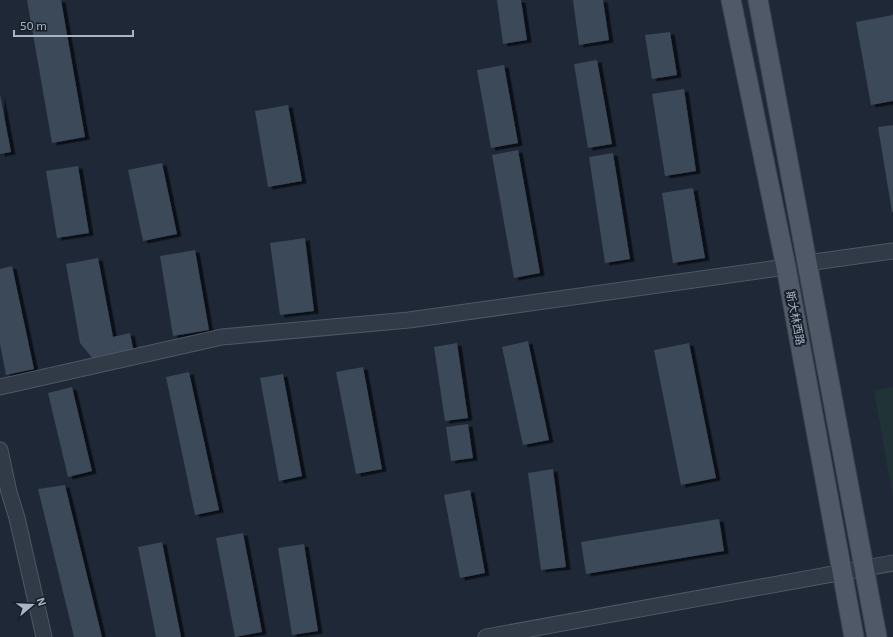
<svg xmlns="http://www.w3.org/2000/svg" width="893" height="637" viewBox="0 0 893 637" font-family="'Exo 2','Noto Sans SC',sans-serif">
  <style>
    .green { fill: #203437 }
    .building { fill: #3b4859; filter: url(#shadow) }
    .lines { fill: none; stroke-linecap: round; stroke-linejoin: round }
    .minor-casing { stroke: #4f5765; stroke-width: 17 }
    .major-casing { stroke: #3b4350; stroke-width: 21 }
    .minor { stroke: #313a47; stroke-width: 15 }
    .major { stroke: #4f5967; stroke-width: 19 }
    .labels { text-anchor: middle; dominant-baseline: central; stroke-width: 4; stroke-linejoin: round; paint-order: stroke }
    .street-label { font-size: 11px; fill: #abb4c4; stroke: #171f2b }
  </style>
  <defs>
    <filter id="shadow"><feDropShadow dx="4.5" dy="2.5" stdDeviation="0" flood-color="#0009"/></filter>
  </defs>
  <rect width="100%" height="100%" fill="#1e2836"/>
  <polygon class="green" points="893,387 893,498 874,390"/>
  <g class="building">
    <polygon points="27,0 61,0 85,137 52,143"/>
    <polygon points="497,0 521,0 527,40 503,44"/>
    <polygon points="573,0 603,0 609,40 579,45"/>
    <polygon points="893,15 893,101 871,105 856,22"/>
    <polygon points="670,32 677,75 652,79 645,35"/>
    <polygon points="597,60 612,144 588,148 574,64"/>
    <polygon points="504,65 518,143 491,148 477,70"/>
    <polygon points="684,89 696,171 665,176 652,94"/>
    <polygon points="0,94 11,152 0,154"/>
    <polygon points="288,105 302,181 268,187 255,111"/>
    <polygon points="893,125 893,212 892,212 878,127"/>
    <polygon points="518,150 540,273 514,278 492,155"/>
    <polygon points="613,153 630,259 605,263 589,157"/>
    <polygon points="162,163 177,234 143,241 128,170"/>
    <polygon points="78,166 89,233 57,238 46,171"/>
    <polygon points="693,188 705,258 673,263 662,193"/>
    <polygon points="305,238 314,311 280,315 270,243"/>
    <polygon points="195,250 209,330 173,336 160,256"/>
    <polygon points="98,258 113,337 130,333 134,353 93,359 80,343 66,264"/>
    <polygon points="12,266 34,369 6,375 0,344 0,269"/>
    <polygon points="528,341 549,440 523,445 502,347"/>
    <polygon points="457,343 468,418 445,421 434,347"/>
    <polygon points="689,343 716,478 681,485 654,350"/>
    <polygon points="363,367 382,469 356,474 336,372"/>
    <polygon points="189,372 219,510 195,515 166,377"/>
    <polygon points="283,374 302,476 279,481 260,378"/>
    <polygon points="72,387 92,471 68,477 48,393"/>
    <polygon points="468,424 473,458 451,461 446,427"/>
    <polygon points="553,469 566,567 541,570 528,473"/>
    <polygon points="65,485 102,637 74,637 38,489"/>
    <polygon points="470,490 485,573 460,578 444,495"/>
    <polygon points="719,519 724,551 586,574 581,542"/>
    <polygon points="243,533 262,632 235,637 216,538"/>
    <polygon points="162,542 181,637 156,637 138,547"/>
    <polygon points="304,544 318,631 292,635 278,548"/>
  </g>
  <g class="lines">
    <defs>
      <g id="minor">
        <polyline points="807,263 893,251"/>
        <polyline points="0,387 222,337 409,320 786,267"/>
        <polyline points="0,450 9,492 17,518 44,637"/>
        <polyline points="486,637 893,563"/>
      </g>
      <g id="major">
        <polyline points="731,0 786,267 854,637"/>
        <polyline points="758,0 877,637"/>
      </g>
    </defs>
    <use href="#minor" class="minor-casing"/>
    <use href="#major" class="major-casing"/>
    <use href="#minor" class="minor"/>
    <use href="#major" class="major"/>
  </g>
  <g class="labels">
    <g class="street-label">
      <text transform="translate(796 318) rotate(79)">斯大林西路</text>
    </g>
  </g>
  <g transform="translate(32 605) rotate(71)" stroke="#171f2b" stroke-width="3" paint-order="stroke">
  <path d="M0-3L7 15L0 10L-7 15Z" fill="#abb4c4"/>
  <text y="-6" font-size="11" font-weight="bold" text-anchor="middle" fill="#abb4c4">N</text>
  </g>
  <path d="M14 30v6h119v-6" fill="none" stroke="#abb4c4" stroke-width="2"/>
  <text x="20" y="30" font-size="12" fill="#abb4c4" stroke="#171f2b" stroke-width="3" paint-order="stroke">50 m</text>
</svg>
